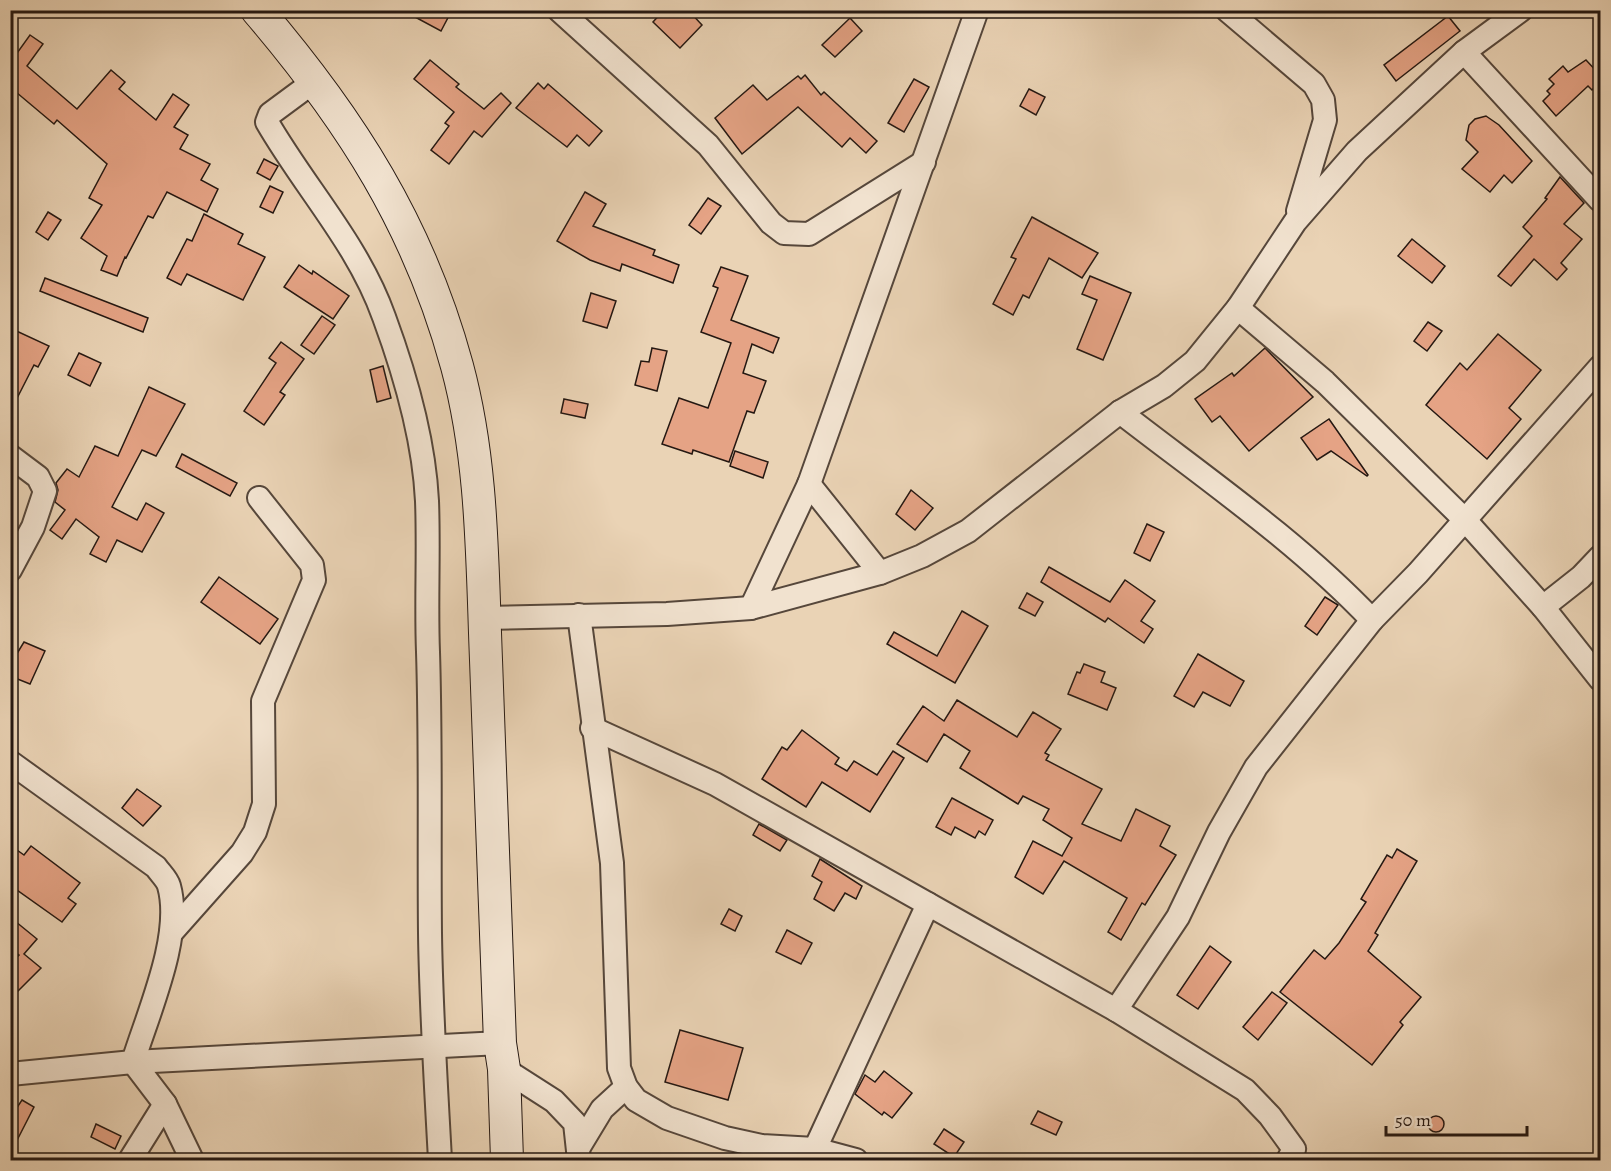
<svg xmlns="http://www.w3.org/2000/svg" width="1611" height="1171" viewBox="0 0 1611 1171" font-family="Alegreya,serif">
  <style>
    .building { fill: #e5a385; stroke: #251812; stroke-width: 1.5 }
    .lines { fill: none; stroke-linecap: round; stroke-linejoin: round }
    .street-casing { stroke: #56473b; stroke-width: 26 }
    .secondary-casing { stroke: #251812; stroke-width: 34 }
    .street { stroke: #f1e2cf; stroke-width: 22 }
    .secondary { stroke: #f1e2cf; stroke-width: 32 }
  </style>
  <rect width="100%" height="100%" fill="#ead3b5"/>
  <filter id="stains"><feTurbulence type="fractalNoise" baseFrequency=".00333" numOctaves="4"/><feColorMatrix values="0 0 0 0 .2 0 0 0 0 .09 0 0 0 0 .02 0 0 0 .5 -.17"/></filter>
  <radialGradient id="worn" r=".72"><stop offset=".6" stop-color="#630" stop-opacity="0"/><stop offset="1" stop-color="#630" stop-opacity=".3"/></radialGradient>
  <g class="building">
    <polygon points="402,10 452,10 441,31"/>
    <polygon points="664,10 688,10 702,25 680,48 653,22"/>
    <polygon points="1448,16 1460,31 1396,81 1384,65"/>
    <polygon points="850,18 862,31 835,57 822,45"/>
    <polygon points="30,35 43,44 27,66 77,109 111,70 125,82 119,89 156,120 173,94 189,105 174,127 188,135 180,149 210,164 201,180 218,189 207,212 167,192 153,218 148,216 126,258 125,257 117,276 101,270 107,256 81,238 102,205 89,198 107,164 57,120 54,124 10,87 10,52 15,56"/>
    <polygon points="430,60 459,84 456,87 484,109 501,93 511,103 482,137 474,131 449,164 431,150 449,126 445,123 454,112 414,79"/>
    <polygon points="1586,60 1600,75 1600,82 1592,90 1588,86 1556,116 1543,101 1550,94 1547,91 1554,84 1549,79 1563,66 1568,72"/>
    <polygon points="805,75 821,95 824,92 877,141 866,153 850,138 842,147 798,107 742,154 715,118 753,85 767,100 798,76 801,79"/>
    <polygon points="914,79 929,87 904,132 888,123"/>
    <polygon points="538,83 544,89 548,84 602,131 589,146 577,135 567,147 516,108"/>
    <polygon points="1029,89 1045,97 1036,115 1020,106"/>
    <polygon points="1486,116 1499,125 1532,161 1512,183 1504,175 1490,192 1462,169 1478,152 1466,140 1469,125 1475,119"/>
    <polygon points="264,159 278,166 270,180 257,173"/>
    <polygon points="1560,177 1584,203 1564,224 1582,239 1561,263 1567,269 1557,280 1534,259 1511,286 1498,276 1532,236 1523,227 1547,199 1545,198"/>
    <polygon points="270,186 283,192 273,213 260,207"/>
    <polygon points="585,192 606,204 593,226 655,250 653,255 679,265 673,283 622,264 620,271 590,260 557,241"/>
    <polygon points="708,198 721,206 701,234 689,225"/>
    <polygon points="48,212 61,220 48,240 36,232"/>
    <polygon points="204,214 243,234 238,244 265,257 243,300 187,274 181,285 167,278 187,239 192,241"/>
    <polygon points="1032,217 1098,253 1082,278 1049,258 1029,298 1023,295 1013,315 993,304 1016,259 1011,257"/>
    <polygon points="1412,239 1445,266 1432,283 1398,256"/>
    <polygon points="299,265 312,274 313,271 349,296 333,319 284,287"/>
    <polygon points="721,267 748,276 731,320 779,338 773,353 752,344 743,373 766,381 754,413 747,411 729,462 693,450 692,454 662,444 679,398 708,408 731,343 701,332 718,288 713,286"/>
    <polygon points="1090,276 1131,293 1103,360 1077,349 1097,300 1082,294"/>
    <polygon points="45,278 148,318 143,332 40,291"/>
    <polygon points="591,293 616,301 607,328 583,321"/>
    <polygon points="322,316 335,325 314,354 301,345"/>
    <polygon points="1428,322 1442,331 1427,351 1414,341"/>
    <polygon points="10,328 49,346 38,367 34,365 10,412"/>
    <polygon points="1498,334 1541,370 1509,408 1521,419 1487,459 1426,405 1460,363 1467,370"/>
    <polygon points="281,342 304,359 280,392 285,395 264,425 244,411 276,363 269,358"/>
    <polygon points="652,348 667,351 657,391 635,385 641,361 649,362"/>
    <polygon points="1265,348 1313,397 1249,451 1220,416 1212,422 1195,399 1232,373 1234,376"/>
    <polygon points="79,353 101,363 90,386 68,375"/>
    <polygon points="383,366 391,398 377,402 370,370"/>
    <polygon points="149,387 185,404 156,456 142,450 112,507 137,520 146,503 164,513 142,552 117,540 106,562 90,554 99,537 76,519 62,539 50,530 65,510 55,502 58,490 56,483 67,469 79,477 95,446 118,456"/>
    <polygon points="564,399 588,404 585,418 561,413"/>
    <polygon points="1329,419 1368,475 1367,476 1331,451 1317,460 1301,438"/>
    <polygon points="735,451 768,462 763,478 730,466"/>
    <polygon points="182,454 237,483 230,496 176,467"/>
    <polygon points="911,490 933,508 915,530 896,514"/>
    <polygon points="1147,524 1164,532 1150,561 1134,553"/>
    <polygon points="1049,567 1110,602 1125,580 1155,601 1141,621 1153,629 1144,643 1108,618 1105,622 1041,582"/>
    <polygon points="219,577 278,619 260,644 201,602"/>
    <polygon points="1027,593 1043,602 1035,616 1019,608"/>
    <polygon points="1325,597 1338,605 1317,635 1305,626"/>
    <polygon points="962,611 988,626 955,683 887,644 894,632 937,656"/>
    <polygon points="24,642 45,651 30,684 10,676 10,665"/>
    <polygon points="1198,654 1244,681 1230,706 1203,692 1194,707 1174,696"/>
    <polygon points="1084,664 1105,672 1101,682 1116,688 1107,710 1068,694 1077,672 1080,673"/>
    <polygon points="957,700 1017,737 1033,712 1061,729 1045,753 1049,755 1046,760 1102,789 1082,824 1121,841 1136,809 1170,826 1160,846 1176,855 1145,905 1142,903 1121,940 1108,932 1127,898 1064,861 1043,894 1015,877 1033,841 1062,856 1072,838 1043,820 1049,809 1023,796 1018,804 960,768 970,751 944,734 927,762 897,744 923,706 944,721"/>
    <polygon points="802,730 839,758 835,764 847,771 854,761 877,775 893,751 904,758 870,812 822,782 806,807 762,779 782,747 787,750"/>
    <polygon points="137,789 161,806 143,826 122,808"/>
    <polygon points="952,798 993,820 985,835 979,831 975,838 955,827 951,835 936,827"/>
    <polygon points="759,824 787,840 780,851 753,835"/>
    <polygon points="10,845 24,855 31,846 80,883 68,898 76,904 62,922 10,885"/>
    <polygon points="1397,849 1417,861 1375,933 1378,935 1368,951 1421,997 1400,1022 1403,1025 1372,1065 1280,992 1314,950 1325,959 1339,943 1366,902 1361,899 1387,855 1392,858"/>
    <polygon points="820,859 862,886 856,899 845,893 834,911 814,899 822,882 812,876"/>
    <polygon points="729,909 742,916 735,931 721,924"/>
    <polygon points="10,917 37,939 24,954 41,968 10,999 10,964 19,955 10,948"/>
    <polygon points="787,930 812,943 801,964 776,952"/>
    <polygon points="1210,946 1231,962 1198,1009 1177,995"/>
    <polygon points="1272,992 1287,1003 1258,1040 1243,1027"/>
    <polygon points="680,1030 743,1048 728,1100 665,1082"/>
    <polygon points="884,1071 912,1093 892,1118 884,1112 882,1115 855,1094 865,1075 875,1082"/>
    <polygon points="22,1100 34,1107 10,1154 10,1118"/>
    <polygon points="1038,1111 1062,1122 1056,1135 1031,1124"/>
    <circle cx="1436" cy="1124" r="8"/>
    <polygon points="96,1124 121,1136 115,1149 91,1137"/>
    <polygon points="944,1129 964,1142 954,1157 934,1144"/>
  </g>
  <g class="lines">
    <defs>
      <g id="street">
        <polyline points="559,10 708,145 771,223 784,233 809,234 924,162"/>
        <polyline points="1227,10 1314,84 1323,100 1325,120 1298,211"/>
        <polyline points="1464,52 1600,200"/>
        <path d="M316 80 270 114 267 122C305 188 358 244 384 317 405 374 424 439 427 501 429 551 426 602 428 652 431 746 429 840 430 933 431 1009 436 1085 440 1160"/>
        <polyline points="1238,308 1325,382 1465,520 1543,607 1600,679"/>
        <path d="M1120 412C1205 478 1297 541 1372 620L1418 573 1600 367"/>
        <polyline points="10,456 38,477 45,491 33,527 10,570"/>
        <polyline points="809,484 880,573"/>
        <polyline points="1543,607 1581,577 1600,557"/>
        <polyline points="751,608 809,484 977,10"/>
        <polyline points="579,615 612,863 619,1068 626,1087 636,1100 667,1118 725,1138 762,1146 815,1149 856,1160"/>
        <polyline points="484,618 667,614 751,608 880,573 922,556 968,531 1120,412 1164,386 1195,361 1238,308 1295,222 1357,151 1464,52 1521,10"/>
        <polyline points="592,728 715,784 1116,1010 1245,1090 1270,1116 1294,1149 1288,1160"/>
        <path d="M10 762 156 867C160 873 167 879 169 886 183 936 148 1013 133 1062L165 1104 192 1160"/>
        <polyline points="171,933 242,853 255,832 264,804 263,701 314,580 312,565 259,498"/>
        <polyline points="1116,1010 1178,917 1219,832 1256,767 1372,620"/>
        <polyline points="504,1069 554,1101 575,1123 579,1160"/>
        <polyline points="10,1074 133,1062 500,1043"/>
        <polyline points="579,1147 602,1109 626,1087"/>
        <polyline points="815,1149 928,904"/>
        <polyline points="130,1160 165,1104"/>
      </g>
      <path id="secondary" d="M257 10C351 120 419 226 457 366 483 462 482 561 486 660 490 787 495 915 500 1043L504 1069 507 1160"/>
    </defs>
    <use href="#street" class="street-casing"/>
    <use href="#secondary" class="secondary-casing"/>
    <use href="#street" class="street"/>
    <use href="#secondary" class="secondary"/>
  </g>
  <rect width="1611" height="1171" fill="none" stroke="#ead3b5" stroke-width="36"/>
  <rect x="12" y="12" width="1587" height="1147" fill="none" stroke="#251812" stroke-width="3"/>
  <rect x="18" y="18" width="1575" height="1135" fill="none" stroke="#251812" stroke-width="1.5"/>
  <path d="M1386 1126v9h141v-9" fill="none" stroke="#251812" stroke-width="3"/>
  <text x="1395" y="1126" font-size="18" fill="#251812" stroke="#f1e2cf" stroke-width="4.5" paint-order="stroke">50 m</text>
  <rect width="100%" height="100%" filter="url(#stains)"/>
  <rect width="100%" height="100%" fill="url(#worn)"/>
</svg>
